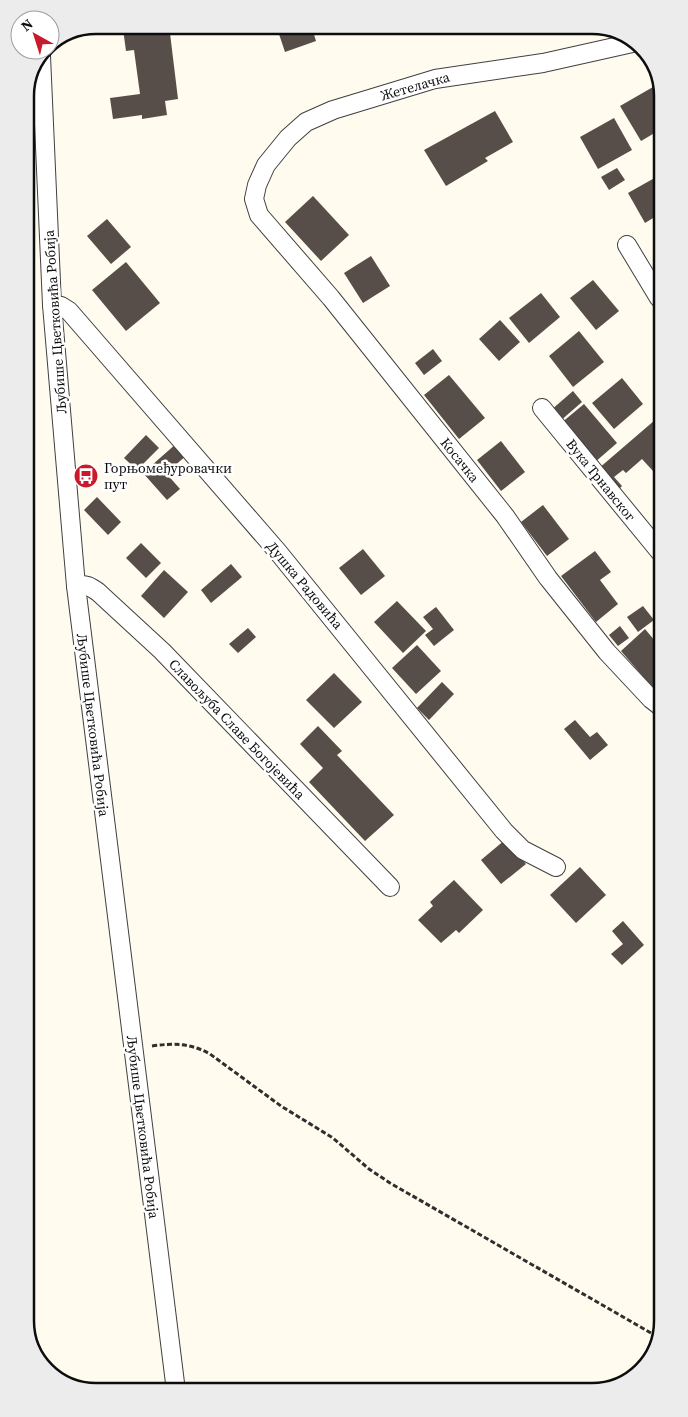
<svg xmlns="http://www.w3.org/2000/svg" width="688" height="1417" viewBox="0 0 688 1417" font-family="'Source Serif 4',serif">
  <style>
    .building { fill: #574d49 }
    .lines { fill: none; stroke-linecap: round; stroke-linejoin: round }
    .street-casing { stroke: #404040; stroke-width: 20 }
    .path { stroke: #2f2f2f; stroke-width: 3; stroke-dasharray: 5 2.5; stroke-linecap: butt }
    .street { stroke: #fff; stroke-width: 18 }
    .labels { text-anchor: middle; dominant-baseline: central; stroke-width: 5; stroke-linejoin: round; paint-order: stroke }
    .street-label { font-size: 14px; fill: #0d0d0d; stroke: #fff }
    .poi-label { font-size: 14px; fill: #0d0d0d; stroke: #fff; text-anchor: start }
    .rim { fill: none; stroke: #0d0d0d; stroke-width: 2.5 }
  </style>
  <rect width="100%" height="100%" fill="#fffbee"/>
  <g class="building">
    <polygon points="154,25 169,25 178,99 165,101 167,115 142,119 142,115 113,119 110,98 140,94 134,50 126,51 123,29"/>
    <polygon points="276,25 311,25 316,41 285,52"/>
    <polygon points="653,87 658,97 658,131 641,141 620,106"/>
    <polygon points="495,111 513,142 485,158 488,161 446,186 424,150"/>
    <polygon points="614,118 632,150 598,169 580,137"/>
    <polygon points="617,168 625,180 609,190 601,177"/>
    <polygon points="658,176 658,215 645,223 628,193"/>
    <polygon points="313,196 349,235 321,261 285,222"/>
    <polygon points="107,219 131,247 111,264 87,236"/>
    <polygon points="371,256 390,286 363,303 344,273"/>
    <polygon points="126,262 160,303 126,331 92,290"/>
    <polygon points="593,280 619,311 596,330 570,298"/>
    <polygon points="541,293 560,317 529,343 509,318"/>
    <polygon points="500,320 520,342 499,361 479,339"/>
    <polygon points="579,331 604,362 573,387 549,356"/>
    <polygon points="433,349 442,361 424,375 415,363"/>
    <polygon points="449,375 485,418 459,439 424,395"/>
    <polygon points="622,378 643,404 614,429 592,403"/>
    <polygon points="573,391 582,402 559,422 550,411"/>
    <polygon points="584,404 617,443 594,463 560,424"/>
    <polygon points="655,420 659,425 659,465 653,471 642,459 626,473 623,470 614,477 622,486 617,491 598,469"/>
    <polygon points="146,435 159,448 137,470 124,458"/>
    <polygon points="501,441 525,472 501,491 477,460"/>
    <polygon points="177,443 187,455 166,473 180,489 167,500 143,473"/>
    <polygon points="97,497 121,522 108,535 84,510"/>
    <polygon points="543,505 569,539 547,556 521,522"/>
    <polygon points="141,543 161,563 146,578 126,558"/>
    <polygon points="363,549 385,576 361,595 339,568"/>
    <polygon points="595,551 611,572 600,580 618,604 596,622 561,576"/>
    <polygon points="231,564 242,577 211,603 201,590"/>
    <polygon points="164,570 188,592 164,618 141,596"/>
    <polygon points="397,601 426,631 403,653 374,622"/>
    <polygon points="643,606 654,620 638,632 627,617"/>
    <polygon points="436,607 454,630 434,646 425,635 433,629 423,617"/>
    <polygon points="620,626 629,638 618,646 609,635"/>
    <polygon points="248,628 256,637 238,653 229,644"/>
    <polygon points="645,629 660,647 660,679 652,687 621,651"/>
    <polygon points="417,645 441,671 416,694 392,668"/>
    <polygon points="334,673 362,702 334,728 306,700"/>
    <polygon points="442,682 454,694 429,720 417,708"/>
    <polygon points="575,720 590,737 597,732 608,745 590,760 564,729"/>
    <polygon points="318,726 342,751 337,755 394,815 365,841 309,782 323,768 300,744"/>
    <polygon points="506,839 526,864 501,884 481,860"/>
    <polygon points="580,867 606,895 576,923 550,895"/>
    <polygon points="454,880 483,910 459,933 456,930 441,943 418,920 433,906 430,902"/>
    <polygon points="623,921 644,945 622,965 611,954 623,944 612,931"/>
  </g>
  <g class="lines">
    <defs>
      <g id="street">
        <polyline points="637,42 543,63 435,79 333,110 306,122 288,138 266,165 257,185 254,199 259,215 331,298 505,516 548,578 607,652 651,699 660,706"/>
        <polyline points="41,56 52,305 76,586 176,1391"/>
        <polyline points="627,245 659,298"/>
        <polyline points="52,305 61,306 69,311 278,552 504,831 523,850 556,867"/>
        <polyline points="542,408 660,552"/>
        <path d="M76 586C85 583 91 587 98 592L162 651 390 887"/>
      </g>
    </defs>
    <use href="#street" class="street-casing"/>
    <path class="path" d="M152 1046C174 1043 190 1043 210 1054L281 1106 333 1138 369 1169 390 1183 658 1337"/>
    <use href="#street" class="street"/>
  </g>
  <defs>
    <symbol id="bus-disc" viewBox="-11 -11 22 22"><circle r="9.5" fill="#ca192d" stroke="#fff"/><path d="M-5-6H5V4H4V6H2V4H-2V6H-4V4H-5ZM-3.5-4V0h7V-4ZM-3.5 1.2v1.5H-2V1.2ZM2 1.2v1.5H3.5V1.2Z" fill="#fff"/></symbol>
  </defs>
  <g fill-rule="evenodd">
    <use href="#bus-disc" x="72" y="462" width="28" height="28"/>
  </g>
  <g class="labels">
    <g class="street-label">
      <text transform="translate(415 86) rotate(-16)">Жетелачка</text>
      <text transform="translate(55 322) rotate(-94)">Љубише Цветковића Робија</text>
      <text transform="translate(460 460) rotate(51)">Косачка</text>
      <text transform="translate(601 480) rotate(51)">Вука Трнавског</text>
      <text transform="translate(305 585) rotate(50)">Душка Радовића</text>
      <text transform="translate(93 725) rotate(83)">Љубише Цветковића Робија</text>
      <text transform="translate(237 729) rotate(46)">Славољуба Славе Богојевића</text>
      <text transform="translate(143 1127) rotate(83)">Љубише Цветковића Робија</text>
    </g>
    <g class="poi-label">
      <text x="104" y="468">Горњомеђуровачки<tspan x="104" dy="16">пут</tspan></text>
    </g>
  </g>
  <path d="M0 0H688V1417H0ZM96 34H592A62 62 0 0 1 654 96V1321A62 62 0 0 1 592 1383H96A62 62 0 0 1 34 1321V96A62 62 0 0 1 96 34Z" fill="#ececec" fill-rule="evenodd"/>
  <path class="rim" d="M96 34H592A62 62 0 0 1 654 96V1321A62 62 0 0 1 592 1383H96A62 62 0 0 1 34 1321V96A62 62 0 0 1 96 34Z"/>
  <g transform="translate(35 35) rotate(321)"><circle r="24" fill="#ffffff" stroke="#9e9e9e"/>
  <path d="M0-4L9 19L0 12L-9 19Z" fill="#ca192d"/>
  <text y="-8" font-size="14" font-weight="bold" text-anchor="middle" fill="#0d0d0d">N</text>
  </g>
</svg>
